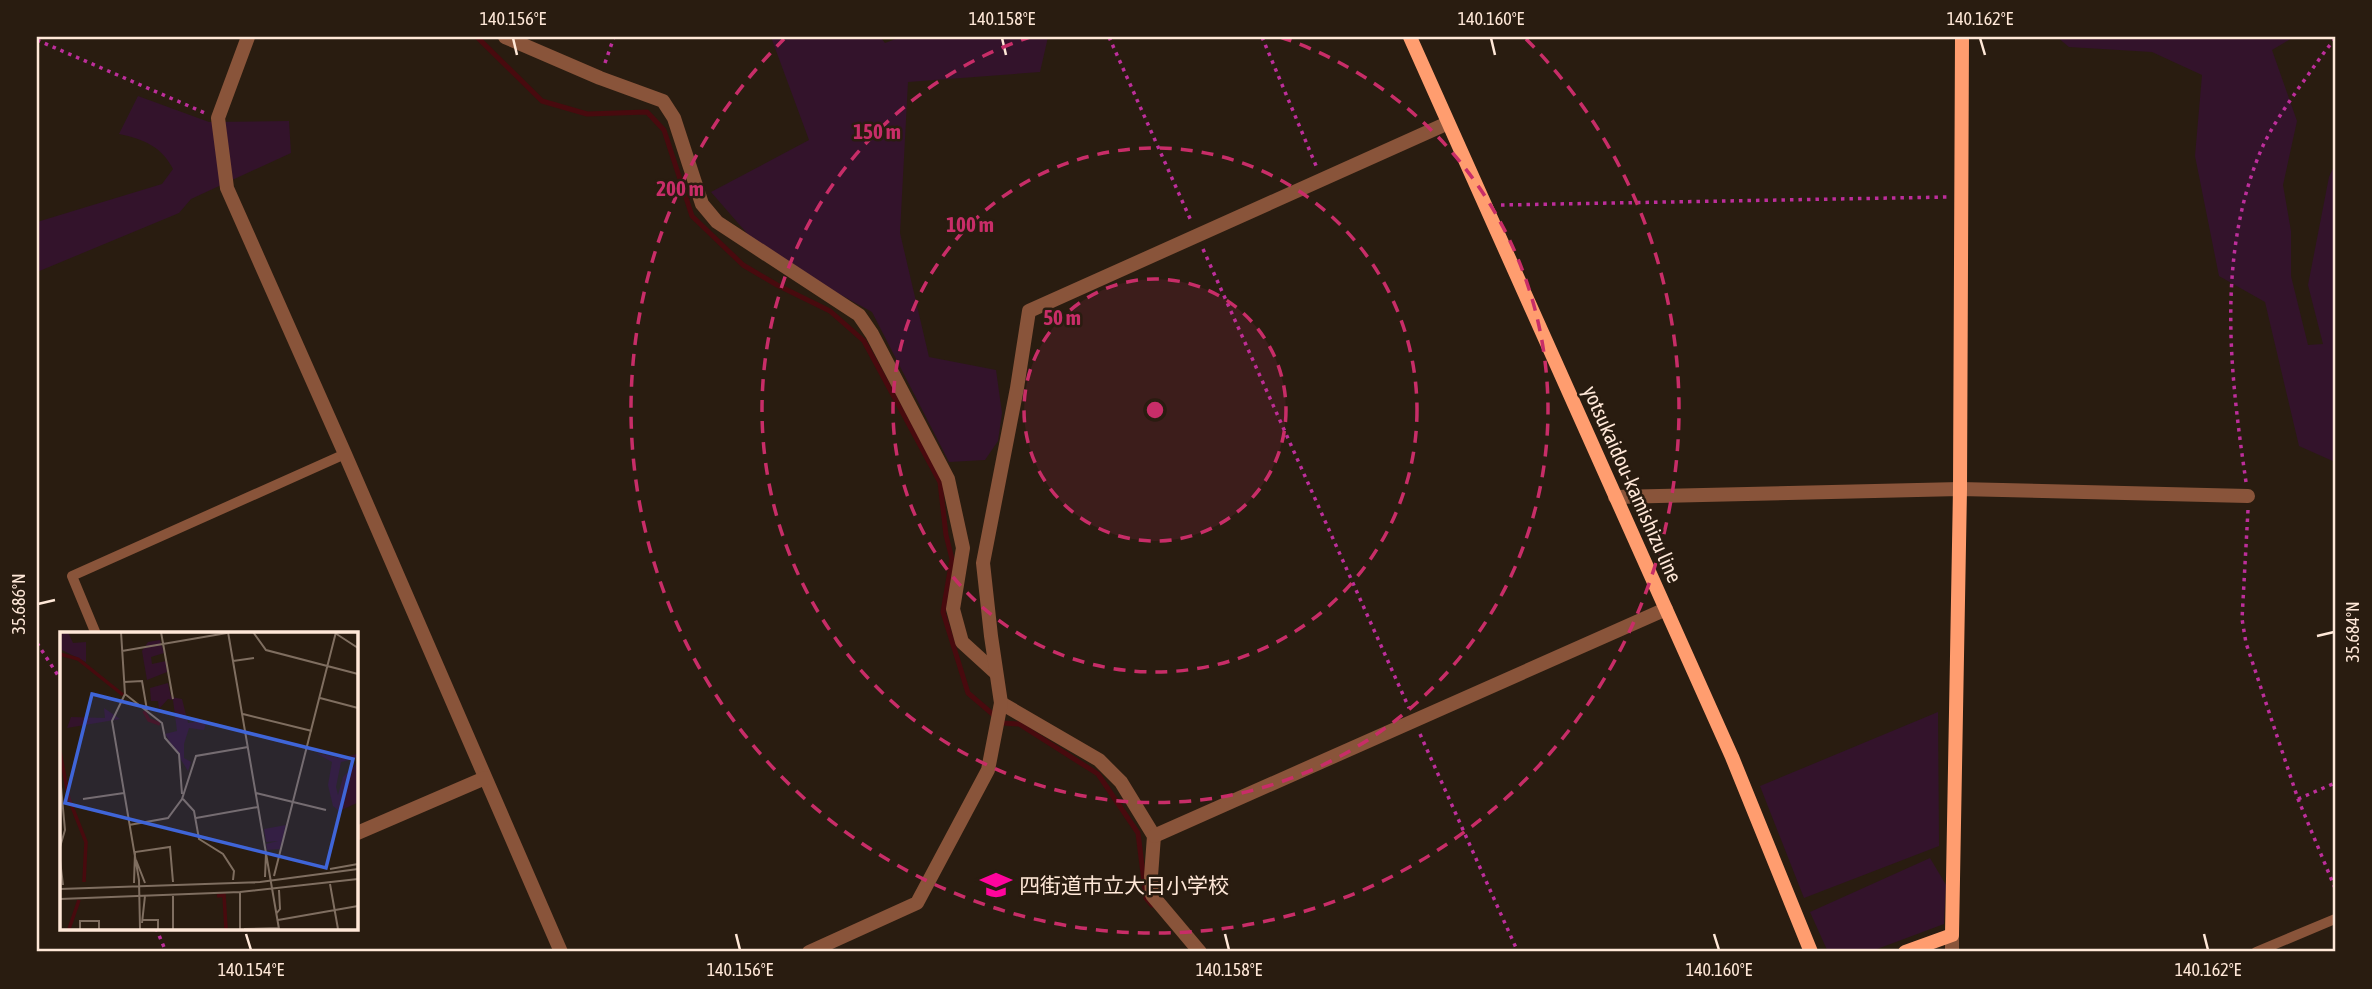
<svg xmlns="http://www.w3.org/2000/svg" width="2372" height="989" viewBox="0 0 2372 989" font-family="'Asap Condensed','Noto Sans JP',sans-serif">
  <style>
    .green { fill: #33132b }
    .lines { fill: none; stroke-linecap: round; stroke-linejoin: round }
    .stream { stroke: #480a0e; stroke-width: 5 }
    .path { stroke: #bd2e9b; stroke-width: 3.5; stroke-dasharray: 3.5 5; stroke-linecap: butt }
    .lane { stroke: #89543a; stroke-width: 10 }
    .street { stroke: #89543a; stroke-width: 14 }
    .secondary { stroke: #ff9d6f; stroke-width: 14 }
    .ticks { fill: none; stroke: #ffe8d8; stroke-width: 2.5 }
    .ring { fill: none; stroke: #c82d68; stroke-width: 3.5; stroke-dasharray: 12 9 }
    .labels { text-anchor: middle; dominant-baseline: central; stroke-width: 5; stroke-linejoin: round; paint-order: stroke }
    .street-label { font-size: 21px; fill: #ffe8d8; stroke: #291c10 }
    .poi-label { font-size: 21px; fill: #ffe8d8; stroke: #291c10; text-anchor: start }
    .inset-river { fill: none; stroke: #480a0e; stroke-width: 3.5 }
    .inset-road { fill: none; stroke: #7f6e60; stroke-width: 2 }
    .view { fill: #3f65d8; fill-opacity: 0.15; stroke: #3f65d8; stroke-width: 3.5 }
    .inset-edge { fill: none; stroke: #ffe8d8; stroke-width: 3.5 }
    .centre { fill: #c82d68; stroke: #291c10; stroke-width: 3.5 }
    .ring-label { font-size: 21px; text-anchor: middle; font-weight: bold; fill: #c82d68; stroke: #291c10; stroke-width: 5; stroke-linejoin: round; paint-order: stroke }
    .neatline { fill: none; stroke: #ffe8d8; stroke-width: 2.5 }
    .ticks-label { font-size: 18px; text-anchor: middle; fill: #ffe8d8 }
  </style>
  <rect width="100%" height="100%" fill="#291c10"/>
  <g class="green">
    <polygon points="771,37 880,37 885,43 901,37 1048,37 1040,72 908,82 900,233 929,357 996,370 1002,413 998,441 985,460 949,462 872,312 764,253 711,192 809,140"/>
    <polygon points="2057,37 2294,37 2272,50 2297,121 2283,185 2291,231 2291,276 2308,345 2323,344 2308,285 2329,177 2335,164 2335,462 2299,446 2265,302 2219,276 2195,156 2202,75 2152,52 2069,47"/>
    <path d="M138 96 209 122 289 121 291 153 191 199 179 213 37 272V222L162 184 173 169C162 147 144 139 119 134Z"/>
    <polygon points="1938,712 1939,846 1804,898 1760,786"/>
    <polygon points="1930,858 1946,885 1944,924 1869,952 1828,952 1810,912"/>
  </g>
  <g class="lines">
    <polyline class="stream" points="477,37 542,101 587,114 647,112 664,130 692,216 743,265 777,285 830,311 864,341 940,482 946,535 952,559 943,612 968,693 1003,723 1019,724 1098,774 1138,833 1146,898 1152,905"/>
    <g class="path">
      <polyline points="1109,37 1192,223"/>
      <polyline points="1262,37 1317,168"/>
      <polyline points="37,40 205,113"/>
      <polyline points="605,63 614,37"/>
      <polyline points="1501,205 1948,197"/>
      <polyline points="1203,249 1409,708"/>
      <path d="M2246 482C2230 373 2217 259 2259 155 2269 130 2285 108 2300 86 2312 70 2322 54 2335 39"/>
      <polyline points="2248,510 2242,619 2246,643 2298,799 2335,888"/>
      <polyline points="37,643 61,680"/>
      <polyline points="1420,734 1517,950"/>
      <polyline points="2298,799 2335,783"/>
      <polyline points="156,928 166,952"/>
    </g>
    <g class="lane">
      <polyline points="96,634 72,576 345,454"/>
      <polyline points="2256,952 2335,919"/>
    </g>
    <g class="street">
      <polyline points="248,37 218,118 227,188 345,454 561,952"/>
      <polyline points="505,37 600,78 663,101 674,118 702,204 717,222 859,315 872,334 948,479 963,548 953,609 962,642 996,673"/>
      <polyline points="1615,497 1960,489 2248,496"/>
      <polyline points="1001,703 1099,760 1121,782 1154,836 1151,876 1152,895 1200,952"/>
      <polyline points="355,834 485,778"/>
      <polyline points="1154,836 1666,609"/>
      <polyline points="809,952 917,903 988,770 1001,703 991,636 983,563 1017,388 1029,311 1448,123"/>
      <polyline points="1952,952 1952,935"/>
    </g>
    <g class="secondary">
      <polyline points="1410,37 1732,757 1811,952"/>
      <polyline points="1905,952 1952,935 1960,489 1962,37"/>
    </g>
  </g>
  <path class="ticks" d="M513 38 517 55M1002 38 1006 55M1491 38 1495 55M1980 38 1985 55M38 604 55 600M2317 636 2334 632M246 934 251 950M736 934 740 950M1225 934 1229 950M1714 934 1719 950M2204 934 2208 950"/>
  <circle cx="1155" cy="410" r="131" fill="#c82d68" fill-opacity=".12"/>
  <g class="ring">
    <circle cx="1155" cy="410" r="131"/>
    <circle cx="1155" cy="410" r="262"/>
    <path d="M1280 37A393 393 0 1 1 1030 37"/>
    <path d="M1526 39A524 524 0 1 1 784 39"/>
  </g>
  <defs>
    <symbol id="school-bare" viewBox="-9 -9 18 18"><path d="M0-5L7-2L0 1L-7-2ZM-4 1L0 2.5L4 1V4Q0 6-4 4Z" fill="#ff049c" stroke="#291c10" stroke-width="2.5" paint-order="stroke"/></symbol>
  </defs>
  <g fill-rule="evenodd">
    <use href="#school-bare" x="974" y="863" width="44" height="44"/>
  </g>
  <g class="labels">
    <g class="street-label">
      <text transform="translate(1633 484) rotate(66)">yotsukaidou-kamishizu line</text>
    </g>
    <g class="poi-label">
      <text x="1019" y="885">四街道市立大日小学校</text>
    </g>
  </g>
  <g transform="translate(60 632)">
    <rect width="298" height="298" fill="#291c10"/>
    <path d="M0 0H8L13 11 26 10V30L0 17ZM100 8 104 21 91 25 92 32 106 29 107 40 87 48 82 19 88 10ZM108 51 111 65 122 67 128 91 147 88 144 98 129 96 124 112V126L131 130 128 139 105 102 117 99 113 68 108 67 99 77 98 69H91L90 56ZM44 76 60 87 7 96 11 85 45 86ZM256 121 280 126 297 122V126L281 130 276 155 278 163 283 145 297 131V171L279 179 273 174 268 153 272 130ZM226 193 220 217 207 218 206 212 218 209 206 210 204 197Z" fill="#33132b"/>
    <path class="inset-river" d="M0 22 18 27 63 63M84 79 89 88 100 92M0 120 9 167 26 210 24 250M157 264 164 263 166 297M9 297 19 268"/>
    <path class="inset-road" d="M61 0 65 62 52 89 79 248 80 297M101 0 113 67M168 0 219 297M193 0 206 18 298 42M275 1 298 16M62 19 167 1M173 29 194 26M64 50 82 49 87 78M65 62 102 91 105 106 119 122 122 162M260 66 298 76M183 82 252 99M0 144 5 198 0 215M196 161 266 178M23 167 64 161M123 167 134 179 139 207 163 222 174 239 173 248M136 186 198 175M69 193 108 186 122 167 136 124 188 115M0 228 3 253M76 228 85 251M270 237 298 232M214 244 276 0M205 245 206 221M74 251 75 220 110 215 113 250M270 252 278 297M0 257 200 250 298 237M113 264V297M0 267 180 260 298 247M216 282 220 277 219 258M83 288H98V297M218 288 298 274M82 291 85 264M20 297V289H39V297M180 297V260M184 297 219 296"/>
    <path class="view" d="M32 62 293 127 266 236 5 171Z"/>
    <rect width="298" height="298" class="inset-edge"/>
  </g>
  <circle cx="1155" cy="410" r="10" class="centre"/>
  <g class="ring-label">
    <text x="877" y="139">150 m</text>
    <text x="680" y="196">200 m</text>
    <text x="970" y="232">100 m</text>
    <text x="1062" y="325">50 m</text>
  </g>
  <rect width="2372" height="989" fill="none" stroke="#291c10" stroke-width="77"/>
  <rect x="38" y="38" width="2296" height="912" class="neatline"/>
  <g class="ticks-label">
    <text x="513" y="25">140.156°E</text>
    <text x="1002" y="25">140.158°E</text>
    <text x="1491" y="25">140.160°E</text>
    <text x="1980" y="25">140.162°E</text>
    <text transform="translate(19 604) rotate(-90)" y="6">35.686°N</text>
    <text transform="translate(2353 632) rotate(-90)" y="6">35.684°N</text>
    <text x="251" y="976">140.154°E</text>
    <text x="740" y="976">140.156°E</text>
    <text x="1229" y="976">140.158°E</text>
    <text x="1719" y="976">140.160°E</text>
    <text x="2208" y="976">140.162°E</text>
  </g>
</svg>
